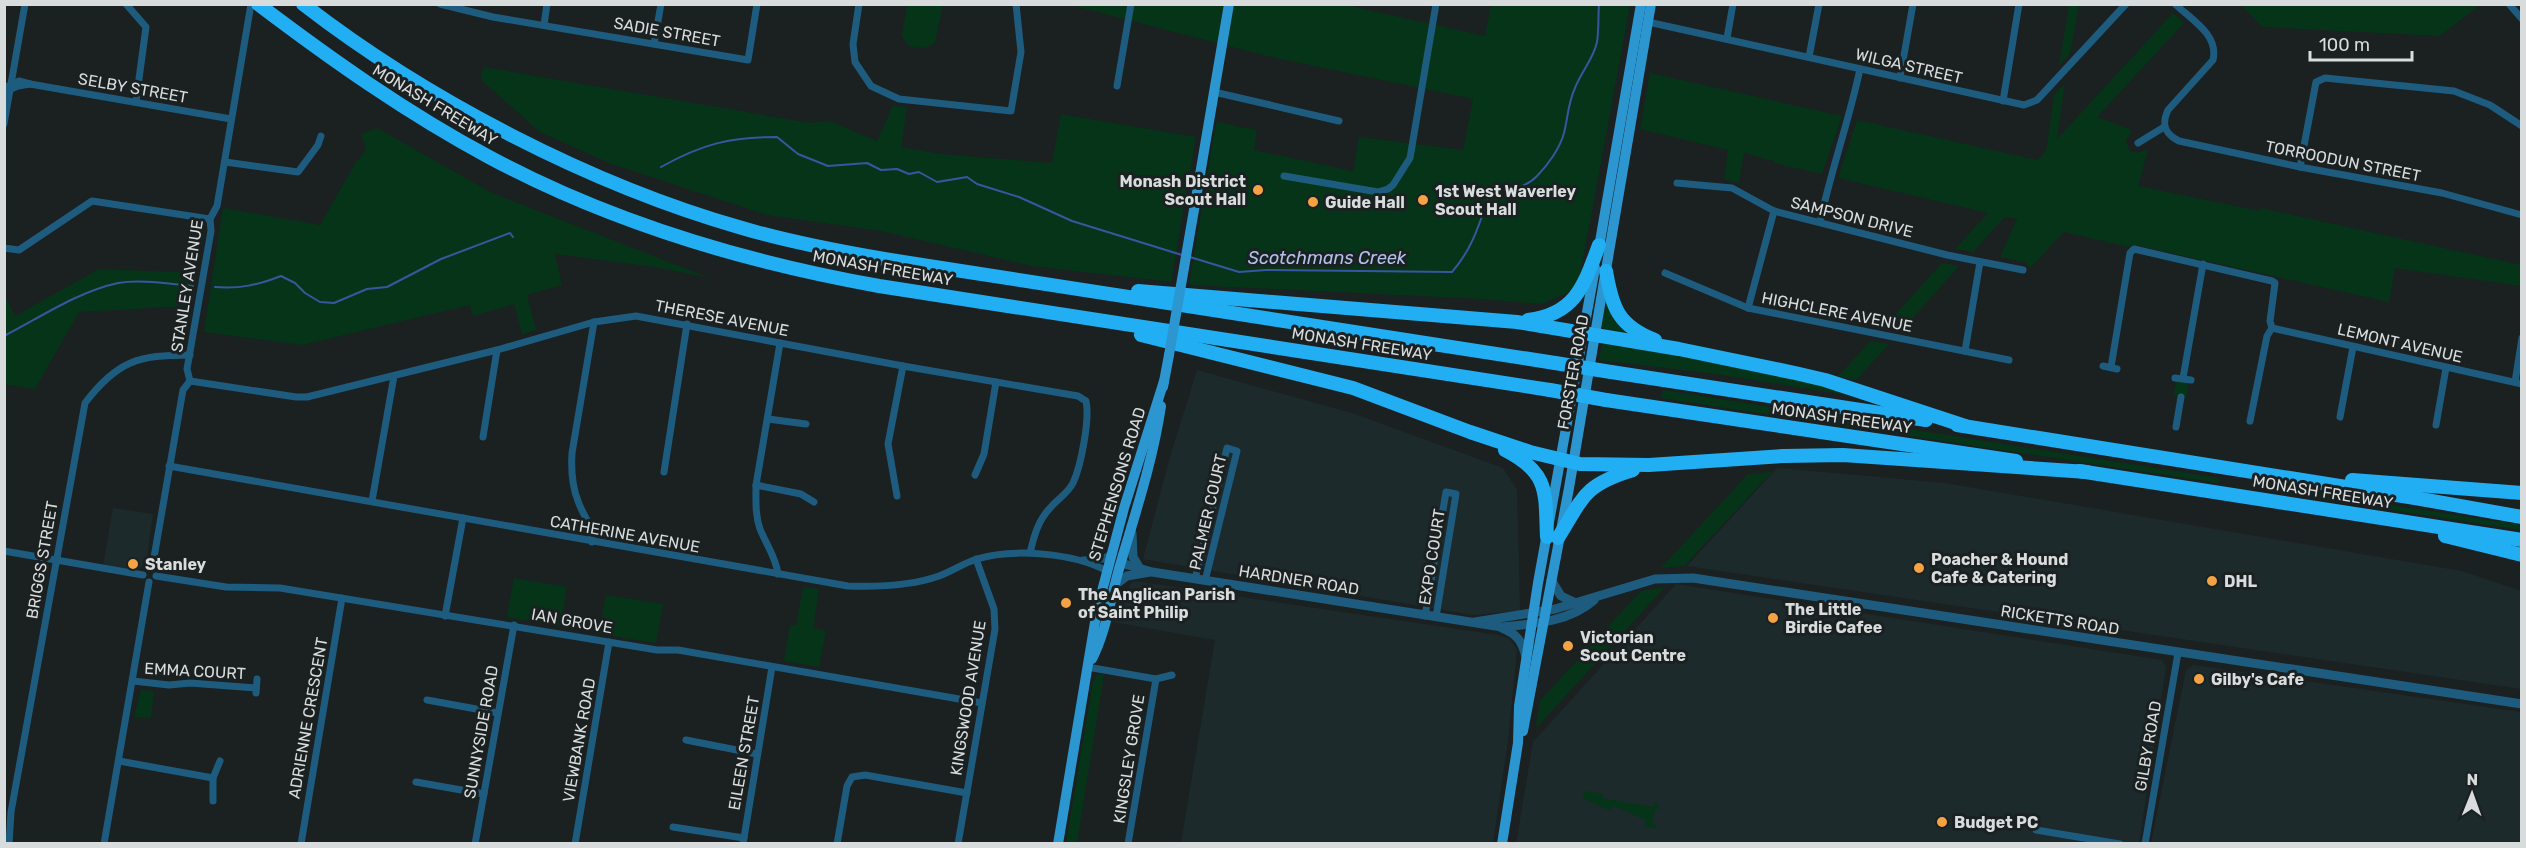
<svg xmlns="http://www.w3.org/2000/svg" width="2526" height="848" viewBox="0 0 2526 848" font-family="Rubik,sans-serif">
  <style>
    .built { fill: #1c2a2c }
    .green { fill: #063419 }
    .lines { fill: none; stroke-linecap: round; stroke-linejoin: round }
    .stream { stroke: #3955a0; stroke-width: 2 }
    .minor { stroke: #1e5c7f; stroke-width: 7 }
    .tertiary { stroke: #1e5c7f; stroke-width: 9 }
    .primary { stroke: #2b96d0; stroke-width: 10 }
    .motorway { stroke: #22aef3; stroke-width: 14 }
    .primary-bridge { stroke: #2b96d0; stroke-width: 10 }
    .motorway-bridge { stroke: #22aef3; stroke-width: 14 }
    .poi-dot { fill: #f4a344; stroke: #1b2021; stroke-width: 2 }
    .labels { text-anchor: middle; dominant-baseline: central; stroke-width: 6; stroke-linejoin: round; paint-order: stroke }
    .street-label { font-size: 16px; fill: #d9dcdd; stroke: #1b2021 }
    .poi-label { font-size: 16px; font-weight: bold; fill: #d9dcdd; stroke: #1b2021; text-anchor: start }
    .water-label { font-size: 18px; font-style: italic; fill: #afc2eb; stroke: #1b2021 }
  </style>
  <rect width="100%" height="100%" fill="#1b2021"/>
  <g class="built">
    <polygon points="1197,370 1355,414 1503,468 1517,490 1520,611 1473,615 1143,559 1170,457"/>
    <polygon points="1777,468 1945,483 2462,571 2521,591 2521,689 1687,566"/>
    <polygon points="113,508 153,514 146,563 136,571 103,566"/>
    <polygon points="1134,581 1498,635 1510,639 1517,650 1508,741 1493,843 1181,843 1215,640 1112,622 1131,583"/>
    <polygon points="1676,584 2162,660 2166,667 2139,843 1516,844 1533,742"/>
    <polygon points="2193,665 2521,712 2521,843 2151,843 2186,670"/>
  </g>
  <g class="green">
    <polygon points="907,4 943,5 935,43 925,48 908,46 902,36"/>
    <polygon points="1070,5 1345,5 1485,36 1491,5 1630,5 1581,270 1577,282 1569,292 1542,304 1482,299 1189,285 1216,122 1257,130 1254,150 1353,171 1359,137 1463,150 1473,99 1271,57"/>
    <polygon points="2069,5 2079,5 2070,53 2059,66"/>
    <polygon points="2241,5 2480,5 2440,36 2263,27"/>
    <polygon points="2173,13 2184,23 2097,117 2132,130 2126,141 2129,150 2136,153 2148,150 2138,186 2260,211 2261,208 2521,265 2521,286 2395,268 2389,302 2135,245 2128,247 2064,232 2030,268 2025,262 2000,257 2017,219 2005,217 1973,252 1955,249 1988,213 1838,178 1857,120 2037,160 2046,151 2054,95 2065,83 2057,139"/>
    <polygon points="483,67 810,123 830,121 877,141 893,105 907,108 901,147 940,154 1052,163 1061,114 1196,137 1171,282 1032,266 881,231 767,215 609,163 540,132 481,80"/>
    <polygon points="1650,73 1842,116 1822,174 1774,163 1774,161 1744,153 1739,183 1724,179 1728,150 1640,129"/>
    <polygon points="377,128 492,193 710,278 654,267 555,254 562,285 527,295 536,330 522,334 514,304 473,316 470,305 302,345 204,332 223,208 320,225 356,162 366,150 361,134"/>
    <polygon points="1942,263 1959,266 1901,331 1884,327"/>
    <polygon points="99,269 197,273 189,306 79,312 35,389 5,384 5,296 15,316"/>
    <polygon points="1606,304 1608,304 1634,336 1605,330 1601,325"/>
    <polygon points="1603,341 1812,381 1856,396 1708,373 1599,360"/>
    <polygon points="1871,341 1889,344 1856,380 1838,376"/>
    <polygon points="2177,380 2188,381 2187,397 2173,396"/>
    <polygon points="1663,390 2219,478 2218,483 1661,398"/>
    <polygon points="1772,472 1684,566 1661,568 1748,474"/>
    <polygon points="2276,487 2521,525 2521,530 2275,492"/>
    <polygon points="514,578 567,587 560,626 507,617"/>
    <polygon points="803,587 819,589 813,628 826,631 819,667 784,661 790,625 796,625"/>
    <polygon points="1665,587 1536,728 1540,701 1641,591"/>
    <polygon points="606,595 663,604 656,643 599,634"/>
    <polygon points="1104,674 1077,843 1066,843 1093,682 1097,675"/>
    <polygon points="141,690 154,691 151,718 134,717"/>
    <polygon points="1586,791 1603,794 1602,798 1654,807 1655,802 1658,803 1660,809 1655,809 1652,824 1657,825 1656,829 1644,826 1646,820 1613,806 1611,811 1584,799 1583,793"/>
  </g>
  <g class="lines">
    <g class="stream">
      <path d="M661 167C702 144 730 137 777 137L798 154 828 166 867 163 881 170 897 169 909 174 919 172 937 182 967 177 977 184 1019 197 1072 221 1182 255"/>
      <path d="M1190 257 1239 272 1266 270 1452 272C1473 248 1480 222 1490 193 1506 190 1525 189 1537 176 1548 165 1560 148 1564 133 1568 117 1568 103 1575 88 1581 72 1594 58 1597 42 1599 30 1598 17 1599 4"/>
      <path d="M215 287C240 289 258 285 281 276L295 283 305 293 320 302 334 303 367 289 387 287 441 259 510 233 513 237"/>
      <path d="M4 336C41 317 77 292 118 283 142 279 169 284 193 286"/>
    </g>
    <g class="minor">
      <polyline points="126,4 146,27 136,101"/>
      <polyline points="440,4 493,17 748,60 757,4"/>
      <polyline points="859,4 853,44 855,62 871,86 899,99 1011,111 1021,52 1016,4"/>
      <path d="M2175 4C2192 20 2219 35 2213 60L2168 110C2161 125 2165 134 2179 141L2300 167 2442 193 2522 215"/>
      <polyline points="2509,4 2522,19"/>
      <polyline points="1648,22 2024,105 2037,100 2126,4"/>
      <polyline points="544,25 547,4"/>
      <polyline points="1727,38 1733,4"/>
      <polyline points="654,44 661,4"/>
      <polyline points="1809,57 1819,4"/>
      <polyline points="1900,78 1913,4"/>
      <polyline points="11,84 25,4"/>
      <polyline points="30,84 231,119"/>
      <polyline points="1117,86 1131,4"/>
      <polyline points="4,88 19,81 30,84 18,86 4,92"/>
      <polyline points="1214,92 1339,121"/>
      <polyline points="2003,101 2019,4"/>
      <polyline points="4,124 10,90"/>
      <polyline points="2138,143 2164,127"/>
      <polyline points="225,162 298,172 318,145 321,136"/>
      <polyline points="2300,167 2316,82 2325,78 2454,91 2490,105 2522,126"/>
      <polyline points="1284,176 1378,192 1388,189 1393,185 1410,158 1436,4"/>
      <polyline points="1677,183 1732,188 1774,211 1947,255 2023,270"/>
      <path d="M1820 222C1831 170 1849 121 1860 69"/>
      <polyline points="4,248 19,250 92,201 210,219"/>
      <polyline points="1665,273 1748,308 2009,360"/>
      <polyline points="1748,308 1774,211"/>
      <polyline points="2272,328 2522,384"/>
      <polyline points="1965,351 1980,262"/>
      <polyline points="2103,366 2117,369"/>
      <polyline points="2111,367 2130,253 2134,249 2272,281 2275,283 2270,321 2272,328 2267,336 2250,421"/>
      <polyline points="2175,378 2191,380"/>
      <polyline points="2183,378 2203,264"/>
      <path d="M190 381 296 397H307L497 350 594 322 636 316 903 366 1078 396 1086 401C1090 419 1081 466 1073 483 1068 493 1058 499 1051 507 1038 520 1034 536 1030 553"/>
      <polyline points="2515,382 2522,338"/>
      <polyline points="2340,417 2353,347"/>
      <polyline points="768,419 806,424"/>
      <polyline points="2436,425 2446,368"/>
      <polyline points="2176,427 2181,397"/>
      <polyline points="483,437 497,350"/>
      <path d="M169 466 848 586C877 587 911 586 939 576 952 571 964 563 977 559 1013 548 1074 553 1107 571"/>
      <polyline points="664,472 687,324"/>
      <polyline points="975,475 984,454 996,382"/>
      <polyline points="756,485 801,494 814,502"/>
      <polyline points="897,496 888,444 903,366"/>
      <polyline points="372,501 394,376"/>
      <path d="M592 542C593 525 583 516 578 501 572 486 571 469 572 453L594 322"/>
      <polyline points="4,551 143,575"/>
      <polyline points="1083,560 1103,559 1111,554"/>
      <polyline points="152,569 183,390 190,381 187,369 211,231 210,219 217,206 251,4"/>
      <path d="M778 574C776 557 766 544 760 529 755 515 756 500 756 485L780 343"/>
      <polyline points="156,576 226,587 280,588 657,650 678,650 982,703"/>
      <polyline points="1195,579 1227,448 1237,451 1205,581"/>
      <polyline points="445,616 463,518"/>
      <polyline points="1425,616 1446,492 1456,494 1436,617"/>
      <polyline points="1087,667 1156,679 1128,844"/>
      <polyline points="1156,679 1172,675"/>
      <polyline points="133,681 169,685 190,683 256,688"/>
      <polyline points="256,693 257,679"/>
      <polyline points="427,700 498,713"/>
      <polyline points="686,740 757,754"/>
      <polyline points="119,761 213,778"/>
      <polyline points="416,782 484,794"/>
      <polyline points="213,801 213,778 220,761"/>
      <polyline points="673,827 744,838"/>
      <polyline points="2036,830 2120,844"/>
      <path d="M9 844 11 812 85 403C117 361 138 355 190 355"/>
      <polyline points="104,844 149,582"/>
      <polyline points="301,844 342,598"/>
      <polyline points="475,844 514,625"/>
      <polyline points="575,844 609,642"/>
      <polyline points="743,844 772,667"/>
      <polyline points="837,844 847,786 852,777 865,775 967,793"/>
      <polyline points="958,844 995,629 994,609 976,559"/>
      <polyline points="2145,844 2178,653"/>
    </g>
    <g class="tertiary">
      <polyline points="1132,533 1133,557 1139,567"/>
      <path d="M1121 563 1152 572 1502 627C1534 624 1569 622 1594 600"/>
      <polyline points="1551,580 1561,596 1576,603"/>
      <polyline points="1115,585 1127,576 1150,572"/>
      <polyline points="1475,622 1555,609 1655,579 1693,578 2522,704"/>
      <path d="M1502 628C1517 634 1522 641 1526 657"/>
    </g>
    <g class="primary">
      <polyline points="1195,204 1229,4"/>
      <polyline points="1598,253 1641,4"/>
      <polyline points="1163,387 1169,355"/>
      <path d="M1092 659C1107 630 1111 594 1121 562 1136 511 1153 460 1161 406"/>
      <polyline points="1523,731 1569,488 1651,4"/>
      <polyline points="1058,844 1097,610 1124,508 1164,381"/>
      <polyline points="1502,844 1518,743 1519,706 1538,583 1595,268"/>
    </g>
    <g class="motorway">
      <path d="M258 4C332 60 407 113 489 157 610 222 744 262 879 286L1550 390"/>
      <path d="M303 4C427 100 591 185 742 228 789 242 837 251 884 259L1555 363"/>
      <path d="M1606 271C1612 307 1618 326 1655 340"/>
      <polyline points="1138,291 1517,322 1679,349 1795,373 1825,380 1965,426"/>
      <path d="M1528 320C1576 314 1584 285 1599 245"/>
      <polyline points="1141,335 1353,388 1470,432 1530,452 1580,464 1649,465 1783,456 1843,455 2087,472"/>
      <polyline points="1611,372 1926,420"/>
      <polyline points="1606,400 2016,461"/>
      <polyline points="1957,425 2415,498 2522,517"/>
      <path d="M1505 450C1550 473 1545 493 1547 537"/>
      <polyline points="2079,471 2522,540"/>
      <polyline points="2352,480 2522,493"/>
      <polyline points="2445,536 2522,555"/>
      <path d="M1558 538C1583 498 1583 485 1633 470"/>
    </g>
    <polyline class="primary-bridge" points="1169,355 1195,204"/>
    <g class="motorway-bridge">
      <polyline points="1555,363 1611,372"/>
      <polyline points="1550,390 1606,400"/>
    </g>
  </g>
  <g class="poi-dot">
    <circle cx="1258" cy="190" r="6"/>
    <circle cx="1423" cy="200" r="6"/>
    <circle cx="1313" cy="202" r="6"/>
    <circle cx="133" cy="564" r="6"/>
    <circle cx="1919" cy="568" r="6"/>
    <circle cx="2212" cy="581" r="6"/>
    <circle cx="1066" cy="603" r="6"/>
    <circle cx="1773" cy="618" r="6"/>
    <circle cx="1568" cy="646" r="6"/>
    <circle cx="2199" cy="679" r="6"/>
    <circle cx="1942" cy="822" r="6"/>
  </g>
  <g class="labels">
    <g class="street-label">
      <text transform="translate(667 32) rotate(10)">SADIE STREET</text>
      <text transform="translate(1909 66) rotate(13)">WILGA STREET</text>
      <text transform="translate(133 88) rotate(10)">SELBY STREET</text>
      <text transform="translate(435 105) rotate(31)">MONASH FREEWAY</text>
      <text transform="translate(2343 161) rotate(11)">TORROODUN STREET</text>
      <text transform="translate(1852 217) rotate(14)">SAMPSON DRIVE</text>
      <text transform="translate(883 268) rotate(10)">MONASH FREEWAY</text>
      <text transform="translate(187 286) rotate(-81)">STANLEY AVENUE</text>
      <text transform="translate(1837 312) rotate(11)">HIGHCLERE AVENUE</text>
      <text transform="translate(722 318) rotate(11)">THERESE AVENUE</text>
      <text transform="translate(2400 343) rotate(13)">LEMONT AVENUE</text>
      <text transform="translate(1362 344) rotate(9)">MONASH FREEWAY</text>
      <text transform="translate(1573 372) rotate(-80)">FORSTER ROAD</text>
      <text transform="translate(1842 418) rotate(8)">MONASH FREEWAY</text>
      <text transform="translate(1117 484) rotate(-73)">STEPHENSONS ROAD</text>
      <text transform="translate(2323 492) rotate(9)">MONASH FREEWAY</text>
      <text transform="translate(1208 512) rotate(-77)">PALMER COURT</text>
      <text transform="translate(625 534) rotate(10)">CATHERINE AVENUE</text>
      <text transform="translate(1432 557) rotate(-81)">EXPO COURT</text>
      <text transform="translate(42 560) rotate(-80)">BRIGGS STREET</text>
      <text transform="translate(1299 580) rotate(9)">HARDNER ROAD</text>
      <text transform="translate(2060 620) rotate(9)">RICKETTS ROAD</text>
      <text transform="translate(572 621) rotate(10)">IAN GROVE</text>
      <text transform="translate(195 671) rotate(3)">EMMA COURT</text>
      <text transform="translate(968 698) rotate(-81)">KINGSWOOD AVENUE</text>
      <text transform="translate(308 718) rotate(-80)">ADRIENNE CRESCENT</text>
      <text transform="translate(481 732) rotate(-80)">SUNNYSIDE ROAD</text>
      <text transform="translate(579 740) rotate(-80)">VIEWBANK ROAD</text>
      <text transform="translate(2148 746) rotate(-80)">GILBY ROAD</text>
      <text transform="translate(744 753) rotate(-80)">EILEEN STREET</text>
      <text transform="translate(1129 759) rotate(-81)">KINGSLEY GROVE</text>
    </g>
    <g class="poi-label">
      <text x="1246" y="181" text-anchor="end">Monash District<tspan x="1246" dy="18">Scout Hall</tspan></text>
      <text x="1435" y="191">1st West Waverley<tspan x="1435" dy="18">Scout Hall</tspan></text>
      <text x="1325" y="202">Guide Hall</text>
      <text x="1931" y="559">Poacher &amp; Hound<tspan x="1931" dy="18">Cafe &amp; Catering</tspan></text>
      <text x="145" y="564">Stanley</text>
      <text x="2224" y="581">DHL</text>
      <text x="1078" y="594">The Anglican Parish<tspan x="1078" dy="18">of Saint Philip</tspan></text>
      <text x="1785" y="609">The Little<tspan x="1785" dy="18">Birdie Cafee</tspan></text>
      <text x="1580" y="637">Victorian<tspan x="1580" dy="18">Scout Centre</tspan></text>
      <text x="2211" y="679">Gilby's Cafe</text>
      <text x="1954" y="822">Budget PC</text>
    </g>
    <g class="water-label">
      <text x="1327" y="258">Scotchmans Creek</text>
    </g>
  </g>
  <rect width="2526" height="848" fill="none" stroke="#d9dcdd" stroke-width="12"/>
  <g transform="translate(2472 794) rotate(1)" stroke="#1b2021" stroke-width="4.5" paint-order="stroke">
  <path d="M0-4.5L10 22L0 15L-10 22Z" fill="#d9dcdd"/>
  <text y="-9" font-size="16" font-weight="bold" text-anchor="middle" fill="#d9dcdd">N</text>
  </g>
  <path d="M2310 51v9h102v-9" fill="none" stroke="#d9dcdd" stroke-width="3"/>
  <text x="2319" y="51" font-size="18" fill="#d9dcdd" stroke="#1b2021" stroke-width="4.5" paint-order="stroke">100 m</text>
</svg>
